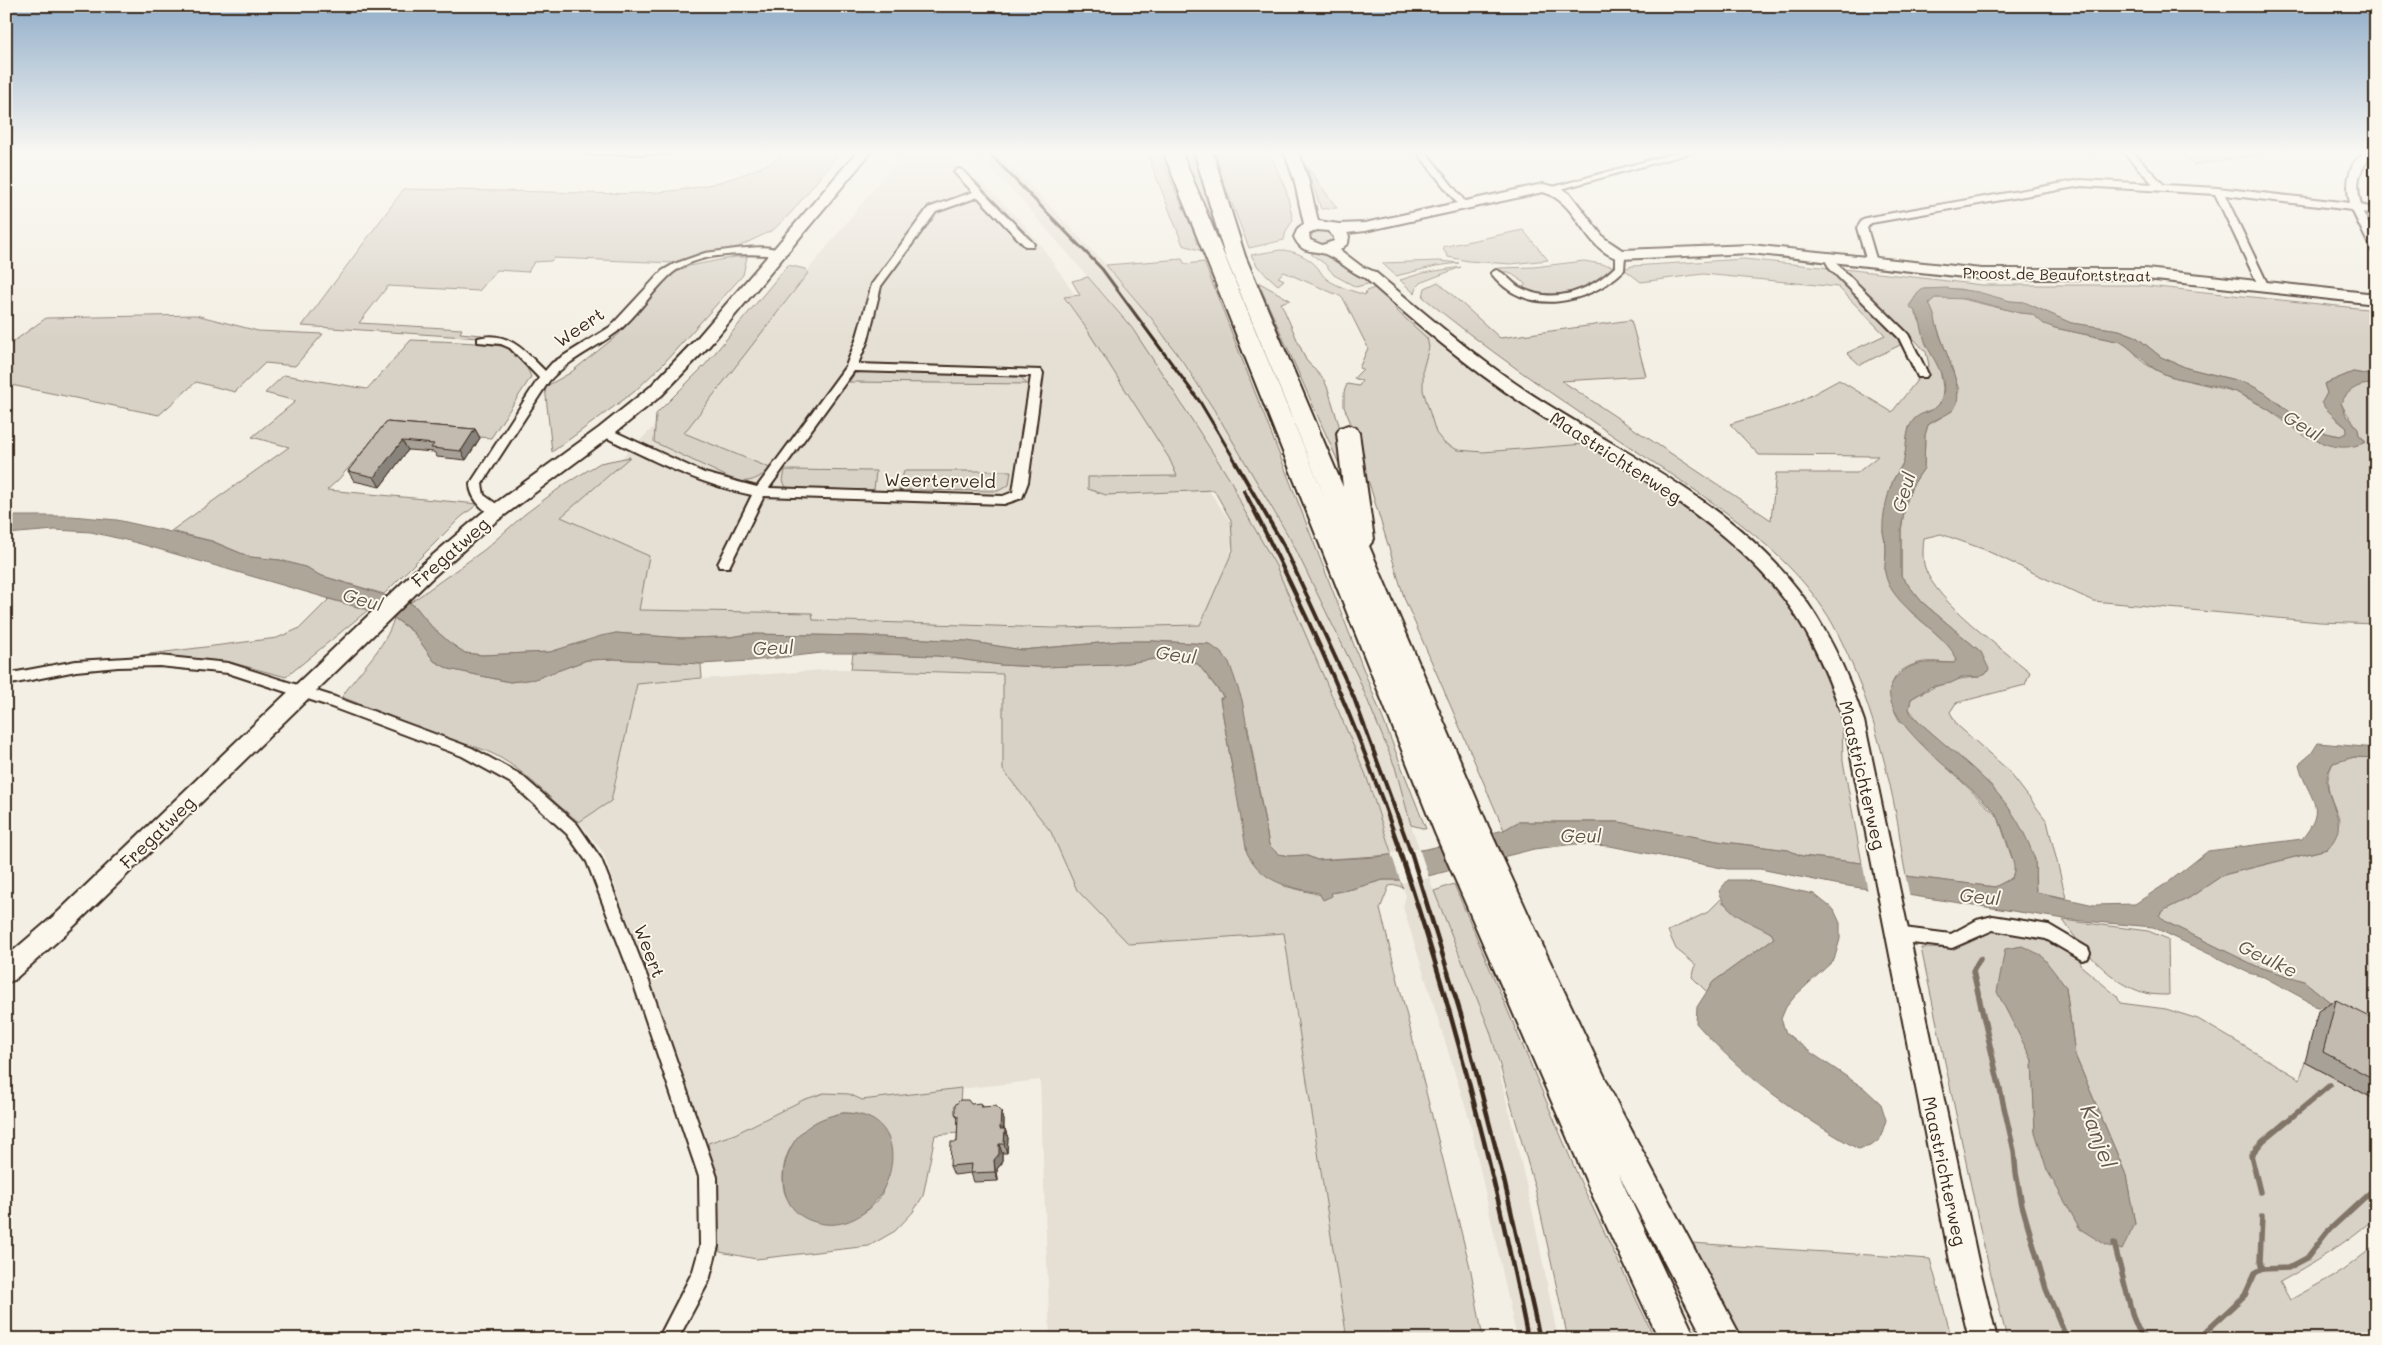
<svg xmlns="http://www.w3.org/2000/svg" width="2382" height="1345" viewBox="0 0 2382 1345" font-family="Mali,sans-serif">
  <style>
    .built { fill: #e5dfd4 }
    .green { fill: #d8d1c6; stroke: #8a7e72; fill-rule: evenodd }
    .water { fill: #afa69a; stroke: #817468 }
    .pier { fill: #f3efe4 }
    .lines { fill: none; stroke-linecap: round; stroke-linejoin: round }
    .stream { stroke: #817468; stroke-width: 5.5 }
    .street-casing { stroke: #3b2a1e; stroke-width: 4 }
    .secondary-casing { stroke: #3b2a1e; stroke-width: 4 }
    .highway-casing { stroke: #3b2a1e; stroke-width: 4 }
    .street { fill: #fbf7ec; fill-rule: evenodd }
    .secondary { fill: #fbf7ec; fill-rule: evenodd }
    .highway { fill: #fbf7ec; fill-rule: evenodd }
    .rail-far2 { stroke: #3b2a1e; stroke-width: 3 }
    .rail-far1 { stroke: #3b2a1e; stroke-width: 4 }
    .rail { stroke: #3b2a1e; stroke-width: 4.5 }
    .wall { fill: #a8a197; stroke: #3b2a1e }
    .shaded-wall { fill: #88837b; stroke: #3b2a1e }
    .building { fill: #c3bbb0; stroke: #3b2a1e }
    .labels { text-anchor: middle; dominant-baseline: central; stroke-width: 4; stroke-linejoin: round; paint-order: stroke }
    .far-street-label { font-size: 15px; fill: #3b2a1e; stroke: #fbf7ec }
    .street-label { font-size: 18px; fill: #3b2a1e; stroke: #fbf7ec }
    .water-label { font-size: 19px; font-style: italic; fill: #645549; stroke: #fbf7ec }
    .near-water-label { font-size: 22px; font-style: italic; fill: #645549; stroke: #fbf7ec }
  </style>
  <rect width="100%" height="100%" fill="#f3efe4"/>
  <filter id="ink" filterUnits="userSpaceOnUse"><feTurbulence type="fractalNoise" baseFrequency=".02" numOctaves="2"/><feDisplacementMap in="SourceGraphic" scale="10" xChannelSelector="R" yChannelSelector="G"/><feConvolveMatrix kernelMatrix="1 2 1 2 8 2 1 2 1" color-interpolation-filters="sRGB"/></filter>
  <g filter="url(#ink)">
    <g class="built">
      <polygon points="904,151 943,151 992,192 1027,228 1045,251 1236,530 1210,629 756,623 634,612 556,521 776,310"/>
      <polygon points="970,151 994,151 1015,170 1106,265 1152,319 1218,416 1260,487 1292,543 1327,613 1358,677 1395,767 1411,825 1434,891 1490,1031 1533,1214 1558,1339 1517,1339 1469,1118 1403,907 1406,896 1366,775 1232,483 1082,270 1017,195"/>
      <polygon points="1396,306 1460,359 1585,444 1483,452 1458,450 1444,443 1436,433 1423,390 1423,369 1429,347 1427,339 1396,310"/>
      <polygon points="838,669 1003,674 1128,944 1284,933 1350,1339 1050,1339 1040,1080 862,1100 708,1143 603,852 579,822 611,801 637,684"/>
    </g>
    <g class="green">
      <path d="M792 151H823L837 156 790 214 773 230 738 247 674 263 554 258 551 261 534 262 528 272 497 270 479 291 388 286 359 323 462 329 460 333 482 335 480 338 302 326 404 189C452 190 501 191 549 192 639 195 711 199 792 151Z"/>
      <polygon points="1146,151 1158,151 1202,251 1183,245"/>
      <polygon points="1180,151 1195,151 1211,211 1226,253 1222,253"/>
      <polygon points="1215,151 1269,151 1286,190 1293,220 1286,231 1284,240 1249,248 1222,178"/>
      <polygon points="2179,151 2285,151 2193,165"/>
      <polygon points="1306,165 1337,208 1321,209"/>
      <polygon points="1318,229 1328,230 1335,235 1334,240 1323,245 1312,242 1309,235"/>
      <polygon points="1523,230 1548,260 1511,264 1468,261 1448,257 1442,247"/>
      <path d="M1280 250C1293 250 1309 257 1318 268 1321 272 1323 277 1328 280 1339 287 1352 291 1365 295L1366 291 1377 287 1394 302 1396 310 1427 338 1429 347 1423 369V390L1436 433 1444 443 1458 450 1483 452 1585 444 1653 486 1719 533 1741 552 1778 591 1814 646 1831 685 1842 722 1843 761 1862 863 1802 856 1788 850 1717 841 1619 822H1518L1504 830 1405 600 1369 483 1361 471 1354 431 1344 407V392L1347 384 1359 386 1362 381 1354 378 1363 369 1359 368 1368 348 1344 300 1340 296 1284 272 1278 277 1284 280 1278 285 1258 267 1251 255Z"/>
      <polygon points="1317,252 1334,257 1371,283 1356,287 1334,275 1325,264 1311,254"/>
      <polygon points="735,257 747,257 743,275 664,363 634,392 552,452 545,387 570,373 619,334 666,277 689,266"/>
      <polygon points="1182,259 1185,264 1204,262 1426,829 1411,825 1395,767 1358,677 1292,542 1218,416 1187,368 1152,319 1106,265"/>
      <polygon points="1744,259 1830,268 1904,343 1860,365 1847,353 1885,335 1838,287 1703,274 1641,282 1624,269 1632,266"/>
      <polygon points="1439,261 1459,263 1436,266 1396,276 1382,263"/>
      <path d="M1584 261 1613 266C1591 293 1554 300 1521 289L1526 284 1509 272H1500L1498 268 1534 267Z"/>
      <path d="M788 265 805 269 808 273 684 433 770 468C760 479 748 484 734 480L654 442 656 414 705 365Z"/>
      <polygon points="1461,267 1422,282 1417,287 1415,294 1400,280 1423,273"/>
      <path d="M1844 269 1982 285H2138L2376 310V376L2353 372 2324 384 2327 393 2323 402 2338 421 2347 428 2346 433 2341 436 2320 432 2305 424 2265 393 2247 383 2187 368 2161 357 2135 336 2119 330 2071 323 2024 302 2010 301 1960 289H1923L1915 297 1913 308 1921 324 1926 343 1940 369 1943 388 1942 400 1936 408 1925 412 1909 427 1904 461 1893 480 1883 531 1886 547 1885 572 1911 612 1952 647 1958 659 1954 663C1943 663 1929 660 1919 663 1887 671 1885 695 1899 720L1998 817 2015 867 2012 878 1995 887 1906 876C1901 854 1900 831 1895 809 1883 748 1865 688 1837 632 1795 548 1688 486 1612 435 1548 391 1483 347 1423 297L1425 288 1438 282 1500 338 1631 320 1646 376 1562 381 1771 520 1776 473H1857L1878 456 1759 455 1730 424 1795 404 1839 380 1892 412 1929 365 1926 352 1913 338Z"/>
      <polygon points="1088,277 1132,328 1169,384 1232,483 1243,508 1276,566 1366,775 1392,855 1317,860 1305,855 1289,856 1278,854 1269,845 1248,728 1209,644 1153,641 1121,641 1022,650 967,641 863,636 750,634 730,637 681,638 616,633 550,652 482,655 465,653 450,643 431,626 416,607 410,603 484,550 525,514 565,484 600,463 630,457 561,517 649,556 639,610 812,613 813,620 1053,628 1200,625 1233,550 1231,520 1214,490 1106,495 1088,489 1088,477 1177,476 1169,458 1084,325 1064,297 1080,295 1072,281"/>
      <polygon points="1258,282 1290,300 1281,303 1306,360 1324,380 1328,389 1342,435 1344,475"/>
      <path d="M1954 297 2020 313 2032 314 2055 328 2121 342 2130 348 2144 363 2156 370 2169 376 2236 392 2266 408 2306 437 2365 440 2359 435C2358 424 2346 415 2341 403 2348 389 2361 381 2376 385V624L2320 622 2093 601 1983 549 1941 534 1924 538C1923 548 1922 558 1925 568 1937 603 2001 648 2030 672L2025 685 1956 703 1950 712 1957 725 2007 769 2047 821 2066 898 2036 892 2035 859 1992 786 1920 723 1909 709 1911 699C1930 687 1957 677 1979 677L1981 652 1922 602 1901 576V530L1905 506 1912 486 1924 468 1925 435 1928 425 1952 411 1959 390 1929 303 1935 298Z"/>
      <polygon points="196,315 258,331 323,334 295,366 265,363 235,392 196,382 159,415 6,384 6,347 46,318"/>
      <path d="M411 340C428 341 495 342 507 348 520 355 526 364 531 377L491 438 382 429 338 480 327 490 478 504 460 518 384 594 319 575 308 568 280 560 250 557 212 541 171 531 289 447 252 437 296 401 265 393 284 375 367 389Z"/>
      <polygon points="864,372 1015,376 1022,378 1027,384 849,382 855,373"/>
      <polygon points="785,470 876,471 874,490 787,489 783,481"/>
      <polygon points="904,471 1011,471 1009,485 998,491 899,490"/>
      <polygon points="329,599 368,610 286,677 233,663 126,657 277,638 300,628"/>
      <path d="M394 618 414 633 434 661 449 669 510 682 535 679 587 660 614 659 701 664 702 678 637 684 611 801 579 822C538 791 511 750 457 743L342 697C358 671 386 648 394 618Z"/>
      <polygon points="853,653 938,656 1000,665 1039,667 1114,665 1155,659 1198,664 1224,698 1220,698 1233,774 1284,886 1321,895 1352,889 1383,880 1400,880 1403,888 1397,885 1389,886 1380,909 1471,1271 1483,1339 1347,1339 1284,933 1129,944 1077,890 1051,832 1003,770 1003,674 851,669"/>
      <path d="M2354 757 2376 758V1025L2331 1003 2304 981 2256 966 2166 922 2159 915 2166 909 2189 898 2223 875 2327 849 2340 820C2331 798 2322 785 2333 763Z"/>
      <polygon points="1454,884 1581,1183 1655,1339 1568,1339 1535,1188 1490,1031 1434,891"/>
      <polygon points="1721,899 1722,902 1771,933 1774,938 1713,982 1707,992 1692,977 1696,965 1676,949 1668,931 1708,912"/>
      <path d="M2063 920 2148 931 2168 939 2169 995C2161 995 2153 995 2145 993 2110 983 2083 950 2063 920Z"/>
      <path d="M1993 931 2042 938 2082 953 2080 965 2117 996 2120 1003 2166 1009 2198 1019 2300 1079 2305 1062 2376 1100V1217C2346 1243 2314 1263 2280 1282L2290 1300 2342 1271 2376 1245V1339H2007L1982 1238 1921 948C1935 948 1950 950 1964 945 1974 941 1983 935 1993 931ZM2066 987 2075 1055 2126 1175 2135 1224 2035 1132 2032 1060 2016 1027Z"/>
      <path d="M961 1088 958 1133 935 1135 923 1196 913 1212 895 1231 869 1246 756 1259 720 1252 708 1143 735 1134 803 1100 824 1093 849 1094 862 1100ZM843 1113C863 1113 879 1121 888 1139 886 1156 887 1177 882 1193 875 1212 848 1221 831 1224 821 1219 792 1207 788 1199 783 1193 783 1184 783 1177 783 1142 811 1119 843 1113Z"/>
      <polygon points="1691,1243 1930,1259 1952,1339 1739,1339"/>
    </g>
    <g class="water">
      <path d="M1947 288 1978 292 2010 301 2024 302 2071 323 2119 330 2135 336 2161 357 2187 368 2247 383 2265 393 2306 424 2320 432 2340 436 2346 433 2347 428 2325 408 2322 402 2327 393 2324 384 2353 372 2376 376V385C2361 382 2348 389 2341 403L2346 415 2358 428 2359 435 2366 442C2334 457 2306 436 2282 418 2268 409 2253 400 2238 393 2216 383 2190 383 2167 375 2148 368 2138 353 2121 342L2055 328 2044 324 2032 314 2020 313 1967 299 1935 298 1929 303 1935 317C1937 339 1971 395 1952 411 1945 416 1935 419 1928 425L1925 435 1924 468 1912 486 1905 506 1901 530V576L1922 602 1981 652 1989 669 1986 674 1979 677H1963L1951 683 1930 687 1911 699 1909 709 1911 714C1962 763 2009 786 2034 857 2037 868 2034 881 2036 892L2094 905 2135 904 2170 881 2208 851 2302 839C2330 805 2307 800 2299 764L2311 754 2318 743 2376 748V758L2354 757 2333 763C2330 768 2327 773 2327 778 2326 806 2353 822 2327 849L2223 875 2189 898 2166 909 2159 915 2166 922 2256 966 2304 981 2331 1003 2365 1020 2314 1006 2310 1002 2264 977 2249 973 2153 927 2072 920 1835 884 1760 869H1727L1610 846 1575 844 1534 849 1428 876 1400 880H1383L1352 889 1331 893 1332 896 1323 900 1319 893C1288 887 1263 883 1247 853L1220 699 1224 697 1198 664 1191 662 1155 659 1114 665 1039 667 1000 665 938 656 853 653H822L750 661 701 664 614 659 587 660 535 679 510 682 449 669 434 661 414 633 407 627 394 618 368 610 134 542 91 532 55 530 6 534V516H71L117 520 211 541 250 557 280 560 308 568 319 575 410 603 416 607 431 626 450 643 465 653 482 655 550 652 601 636 616 633 681 638 730 637 750 634 863 636 967 641 1022 650 1121 641H1153L1209 644 1220 652 1229 662 1242 700 1269 845 1278 854 1289 856 1305 855 1317 860 1376 857 1427 849 1504 830 1518 822H1619L1717 841 1788 850 1802 856 1862 863 1906 876 1995 887 2012 878C2013 875 2015 871 2014 867 2014 861 2001 823 1998 817 1982 789 1863 715 1895 679 1912 659 1929 663 1954 663L1957 659C1942 629 1891 607 1885 573 1884 564 1887 555 1886 546 1886 541 1883 536 1883 531 1882 516 1887 497 1892 483 1895 475 1902 468 1904 460 1907 448 1905 433 1912 422 1918 411 1936 413 1941 401 1950 380 1934 361 1926 344 1921 332 1922 314 1909 306L1918 293 1923 289Z"/>
      <path d="M1728 880H1745L1814 894 1834 910 1840 923V939L1834 960 1796 995 1786 1007 1781 1019 1786 1033 1810 1052 1865 1089 1881 1104 1886 1120 1880 1139 1871 1146 1858 1149C1798 1115 1742 1076 1696 1023L1697 1007 1713 982 1774 938 1771 933C1751 922 1726 915 1719 891Z"/>
      <polygon points="2022,946 2041,955 2066,987 2075,1055 2126,1175 2135,1224 2122,1250 2106,1245 2080,1229 2047,1170 2035,1132 2032,1060 1997,992 2005,949"/>
      <path d="M843 1113C932 1112 886 1247 812 1221 773 1208 778 1156 802 1132 814 1121 827 1116 843 1113Z"/>
    </g>
    <g class="pier">
      <polygon points="1419,848 1429,878 1401,883 1391,853"/>
      <polygon points="1862,861 1905,873 1910,898 1868,892"/>
    </g>
    <g class="lines">
      <g class="stream">
        <polyline points="1980,959 1973,971 2014,1151 2016,1173 2022,1205 2046,1289 2067,1339"/>
        <polyline points="2260,1192 2251,1155 2263,1141 2330,1085"/>
        <polyline points="2262,1216 2260,1261 2262,1269"/>
        <polyline points="2114,1243 2133,1317 2138,1329 2147,1339"/>
        <polyline points="2198,1339 2245,1295 2255,1273 2262,1269 2288,1268 2307,1258 2327,1232 2376,1187"/>
      </g>
      <defs>
        <g id="street">
          <polygon points="580,151 676,151 671,154 585,154"/>
          <polygon points="1416,151 1425,151 1466,203 1466,207 1460,207"/>
          <polygon points="1683,151 1697,151 1554,191 1546,189"/>
          <path d="M2122 151H2132L2164 185 2218 188 2350 203C2345 183 2349 151 2376 151V153C2358 167 2355 183 2361 205L2376 209V215L2363 212 2376 240V252L2372 251 2352 210 2225 195 2269 287 2264 290 2259 287 2215 194 2081 186 1871 223 1867 228 1877 262 1872 265 1867 262 1857 228 1863 219 1870 217 2081 180 2153 184Z"/>
          <path d="M959 169 962 170 1034 244 1033 246H1025L978 197 936 212 881 286 868 340 858 364 1041 370 1043 373 1028 482 1022 498 1004 504 764 496 729 567H719L718 564 752 495C698 484 650 459 601 435L599 432 601 429H609L704 473 757 487 846 366 856 340 872 284 928 208 973 192 954 172ZM854 371 1031 376 1013 492 1003 496 769 488Z"/>
          <path d="M736 249C748 248 773 244 783 253L778 256C744 253 695 251 668 277 650 294 636 317 617 332 594 349 568 360 549 381L482 484 484 495 502 508 504 511 502 514C487 519 470 498 470 484L539 378 510 348 501 344 478 342V338C508 330 526 352 545 371L552 363 610 327 662 271 674 264 705 253Z"/>
          <path d="M1620 252 1625 255 1624 270C1588 305 1525 318 1491 273L1496 270C1505 272 1512 284 1521 288 1554 305 1590 291 1615 267V255Z"/>
          <polygon points="1828,253 1832,254 1838,265 1908,334 1928,374 1926,377 1918,377 1899,338 1830,269 1823,256"/>
          <polygon points="159,656 228,663 335,697 472,748 521,775 577,824 601,859 648,979 717,1177 718,1246 709,1281 678,1339 658,1339 693,1271 700,1246 699,1177 632,979 587,862 567,834 511,783 462,756 326,705 228,673 159,666 118,667 76,671 6,685 6,674 76,661"/>
          <polygon points="1993,916 2049,925 2088,948 2090,953 2088,958 2082,960 2046,939 1993,930 1952,948 1896,941 1890,939 1888,934 1890,929 1896,927 1951,934 1977,920"/>
        </g>
        <g id="secondary">
          <polygon points="858,151 872,151 710,345 662,395 611,436 494,523 433,577 72,928 14,980 6,983 6,957 56,914 419,567 482,513 599,428 650,387 698,337"/>
          <path d="M1284 151H1298L1308 179 1318 221 1339 224 1365 223 1543 184 1561 188 1571 195 1604 238 1622 250 1751 245 1982 269H2146L2376 294V304L2146 279H1982L1751 253 1620 259C1583 250 1579 202 1543 192L1365 231 1347 233 1349 236 1348 243 1340 250 1361 266 1375 272C1427 315 1477 359 1534 396 1624 454 1731 502 1798 590 1828 629 1848 674 1864 721L1978 1261 1997 1339H1969L1950 1261 1844 721C1831 683 1816 645 1793 611 1727 516 1616 466 1522 403 1466 366 1415 322 1365 278 1350 272 1340 261 1327 255 1312 248 1303 256 1294 237L1298 228 1304 224 1294 179ZM1317 230 1328 231 1334 237V241L1322 245 1310 240 1309 234Z"/>
        </g>
        <polygon id="highway" points="1163,151 1181,151 1330,510 1225,256 1194,151 1212,151 1245,256 1343,487 1337,433 1340,428 1348,425 1356,428 1359,433 1374,539 1369,546 1488,826 1546,953 1618,1105 1742,1339 1704,1339 1618,1173 1696,1339 1659,1339 1595,1201 1435,833"/>
      </defs>
      <use href="#street" class="street-casing"/>
      <use href="#secondary" class="secondary-casing"/>
      <use href="#highway" class="highway-casing"/>
      <use href="#street" class="street"/>
      <use href="#secondary" class="secondary"/>
      <use href="#highway" class="highway"/>
      <polyline class="rail-far2" points="987,151 1102,269 1200,402 1234,459"/>
      <g class="rail-far1">
        <polyline points="1233,458 1284,546 1354,698 1410,850"/>
        <path d="M1244 491C1305 607 1358 726 1400 850"/>
      </g>
      <g class="rail">
        <path d="M1399 849C1453 1009 1495 1173 1528 1339"/>
        <polyline points="1410,849 1462,1018 1504,1180 1540,1339"/>
      </g>
    </g>
    <g class="wall">
      <polygon points="2088,151 2098,151 2091,155"/>
      <polygon points="386,422 475,429 480,438 466,460 437,457 434,452 408,450 380,487 354,481 348,471"/>
      <polygon points="2336,1000 2372,1061 2376,1063 2376,1100 2305,1062 2318,1011"/>
      <polygon points="981,1103 983,1107 1001,1111 1004,1120 1004,1129 1005,1129 1008,1138 1007,1153 1002,1153 1002,1163 997,1169 998,1181 974,1182 971,1173 954,1175 950,1166 957,1142 958,1119 955,1113"/>
    </g>
    <g class="shaded-wall">
      <polygon points="2093,151 2098,151 2091,155"/>
      <polygon points="475,429 480,438 466,460 461,451"/>
      <polygon points="402,441 408,450 380,487 374,477"/>
      <polygon points="1001,1111 1004,1120 1003,1138 1000,1129"/>
      <polygon points="1005,1129 1008,1138 1007,1153 1004,1144"/>
      <polygon points="999,1144 1002,1153 1002,1163 997,1169 998,1181 995,1172 994,1160"/>
    </g>
    <g class="building">
      <polygon points="386,422 475,429 461,451 431,448 434,444 402,441 374,477 348,471"/>
      <polygon points="2336,1000 2376,1020 2376,1051 2372,1061 2376,1063 2376,1080 2323,1052"/>
      <polygon points="960,1100 968,1100 971,1104 981,1103 981,1107 996,1106 1001,1111 1000,1129 1005,1129 1004,1144 999,1144 999,1154 994,1160 995,1172 971,1173 972,1164 950,1166 951,1142 957,1142 958,1116 955,1113 955,1105"/>
    </g>
  </g>
  <linearGradient id="sky" x2="0" y2="1"><stop stop-color="#91aec9"/><stop offset="0.45" stop-color="#faf8f3"/><stop offset="1" stop-color="#faf8f3" stop-opacity="0"/></linearGradient>
  <rect width="2382" height="339" fill="url(#sky)"/>
  <g class="labels">
    <g class="far-street-label">
      <text transform="translate(2057 274) rotate(1)">Proost de Beaufortstraat</text>
    </g>
    <g class="street-label">
      <text transform="translate(579 327) rotate(-34)">Weert</text>
      <text transform="translate(1616 457) rotate(33)">Maastrichterweg</text>
      <text transform="translate(940 480) rotate(1)">Weerterveld</text>
      <text transform="translate(450 552) rotate(-41)">Fregatweg</text>
      <text transform="translate(1863 775) rotate(77)">Maastrichterweg</text>
      <text transform="translate(157 832) rotate(-44)">Fregatweg</text>
      <text transform="translate(650 951) rotate(69)">Weert</text>
      <text transform="translate(1945 1171) rotate(78)">Maastrichterweg</text>
    </g>
    <g class="water-label">
      <text transform="translate(2303 425) rotate(31)">Geul</text>
      <text transform="translate(1903 492) rotate(-73)">Geul</text>
      <text transform="translate(363 599) rotate(16)">Geul</text>
      <text transform="translate(773 647) rotate(-2)">Geul</text>
      <text transform="translate(1176 654) rotate(8)">Geul</text>
      <text transform="translate(1581 835) rotate(1)">Geul</text>
      <text transform="translate(1980 896) rotate(6)">Geul</text>
      <text transform="translate(2268 958) rotate(26)">Geulke</text>
    </g>
    <g class="near-water-label">
      <text transform="translate(2099 1136) rotate(70)">Kanjel</text>
    </g>
  </g>
  <rect width="2382" height="1345" fill="none" stroke="#fbf7ec" stroke-width="25"/>
  <rect x="12" y="12" width="2357" height="1320" fill="none" stroke="#3b2a1e" stroke-width="2" filter="url(#ink)"/>
</svg>
